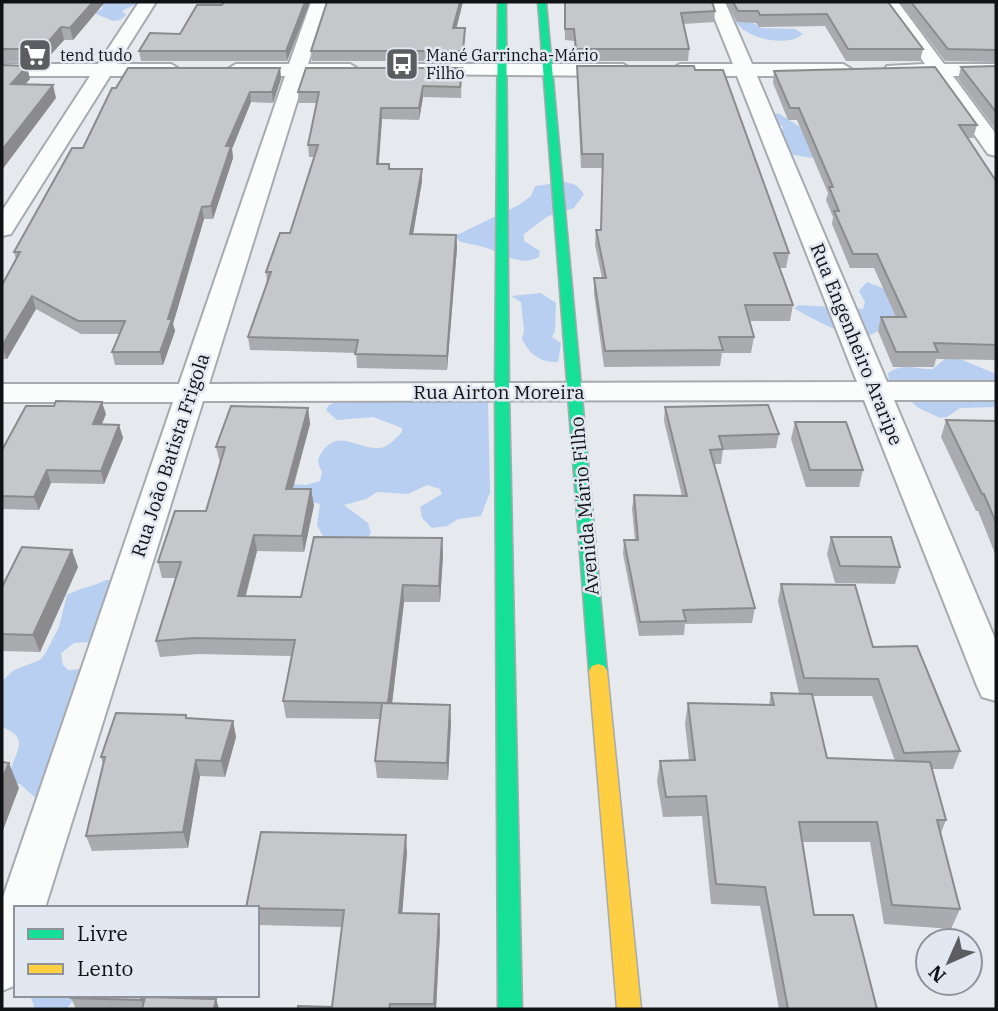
<svg xmlns="http://www.w3.org/2000/svg" width="998" height="1011" viewBox="0 0 998 1011" font-family="'IBM Plex Serif',serif">
  <style>
    .forest { fill: #b8cff1 }
    .lines { fill: none; stroke-linecap: round; stroke-linejoin: round }
    .street-casing { stroke: #a7aaae; stroke-width: 4 }
    .fast-casing { stroke: #a7aaae; stroke-width: 3 }
    .slow-casing { stroke: #a7aaae; stroke-width: 3 }
    .street { fill: #fbfcfc; fill-rule: evenodd }
    .fast { fill: #16e098; fill-rule: evenodd }
    .slow { fill: #ffcf43; fill-rule: evenodd }
    .wall { fill: #aaabaf; fill-rule: evenodd }
    .shaded-wall { fill: #8b8b8e }
    .building { fill: #c6c7cb; stroke: #8b8b8e; stroke-width: 2 }
    .labels { text-anchor: middle; dominant-baseline: central; stroke-width: 5; stroke-linejoin: round; paint-order: stroke }
    .far-poi-label { font-size: 16px; fill: #101215; stroke: #e2e8f2; text-anchor: start }
    .street-label { font-size: 19px; fill: #101215; stroke: #e2e8f2 }
  </style>
  <rect width="100%" height="100%" fill="#e6e9ee"/>
  <g class="forest">
    <polygon points="103,2 134,2 136,4 122,11 126,15 120,20 113,21 94,13 102,9"/>
    <path d="M733 12 762 28 795 29 803 34C787 49 734 38 733 12Z"/>
    <polygon points="778,113 800,127 820,156 811,158 789,154 781,135 783,127 770,115"/>
    <path d="M565 182 576 185 584 194 574 208 548 216 524 234V241L540 251 539 257C516 268 502 251 480 246 473 244 466 244 459 241L455 236 519 205 531 196 535 186Z"/>
    <path d="M867 282 885 289 898 302 895 322C885 326 873 335 865 337 852 340 806 316 794 308L799 305 863 309 865 302 859 291Z"/>
    <path d="M541 293 556 303 555 331 552 337 561 343 558 362C541 363 528 354 522 338L524 331 521 302 511 296Z"/>
    <path d="M946 358 960 359 996 374V407L960 408 947 417 940 418 917 407 889 381 888 373C906 362 913 370 933 369Z"/>
    <path d="M341 400H483L488 403 490 492 481 516 458 519 447 526 432 528 422 518 420 507 442 494 440 489 427 485 408 494 377 492 366 499 344 505 368 523 371 533 367 539 325 540 317 525 320 504 305 500 277 483 306 485 320 481 322 472C318 464 316 460 322 452 338 428 357 449 379 448 388 448 396 438 402 432V428L373 417 337 420 326 410 329 405Z"/>
    <path d="M106 580H114L92 642 74 643 61 653 63 665 68 670 85 669 38 800 20 784 11 783C5 758 38 741 2 727V681L14 670 40 660 45 654 59 627 67 595C79 588 93 587 106 580Z"/>
    <polygon points="30,995 76,995 67,1009 35,1009"/>
  </g>
  <g class="lines">
    <defs>
      <g id="street">
        <polygon points="139,2 156,2 117,64 171,64 181,70 171,76 110,76 14,229 11,234 2,236 2,211 90,76 2,76 2,64 98,64"/>
        <polygon points="311,2 328,2 308,64 350,64 360,70 350,76 305,76 209,384 857,382 737,76 680,76 670,70 680,64 733,64 708,2 725,2 752,64 843,64 853,70 843,76 757,76 887,382 996,382 996,400 894,400 996,641 996,701 982,697 977,686 864,400 203,401 45,908 16,908 16,985 2,991 2,900 173,402 2,402 2,384 179,384 285,76 236,76 226,70 236,64 289,64"/>
        <polygon points="881,2 898,2 944,64 996,64 996,76 953,76 996,134 996,156 988,154 933,76 887,74 884,70 887,66 925,64"/>
        <polygon points="418,64 623,64 633,70 623,76 411,74 408,70"/>
      </g>
      <g id="fast">
        <polygon points="498,2 506,2 509,392 522,1009 498,1009 495,392"/>
        <polygon points="538,2 546,2 607,671 604,676 598,678 592,676 589,671"/>
      </g>
      <polygon id="slow" points="598,664 604,666 607,671 641,1009 617,1009 589,671 592,666"/>
    </defs>
    <use href="#street" class="street-casing"/>
    <use href="#fast" class="fast-casing"/>
    <use href="#slow" class="slow-casing"/>
    <use href="#street" class="street"/>
    <use href="#fast" class="fast"/>
    <use href="#slow" class="slow"/>
  </g>
  <g class="wall">
    <polygon points="2,2 105,2 73,40 64,40 45,61 2,62"/>
    <polygon points="224,2 310,2 287,61 141,61 139,51 180,34 222,5"/>
    <polygon points="564,2 715,11 714,22 683,24 689,49 688,61 575,61 574,41 565,40"/>
    <polygon points="726,2 888,2 923,49 920,61 846,61 825,26 759,27 756,23 737,22"/>
    <polygon points="900,2 996,2 996,62 945,61"/>
    <polygon points="456,28 465,28 463,61 312,61 311,51"/>
    <polygon points="577,66 695,70 789,253 786,268 780,268 793,305 790,321 750,321 754,337 751,353 722,353 720,366 604,367 594,294 594,278 602,278 595,245 596,230 601,230 603,168 581,168 577,79"/>
    <polygon points="996,66 996,130 958,79 961,67"/>
    <polygon points="280,68 281,79 273,103 251,102 232,149 233,158 213,219 204,219 173,324 175,331 163,365 115,365 112,352 119,334 81,334 36,309 7,359 2,359 2,285 16,259 14,252 83,148"/>
    <polygon points="462,68 461,98 423,97 419,120 382,119 378,164 389,169 422,169 422,181 413,234 456,235 457,248 447,370 357,368 356,353 250,350 248,337 267,284 266,272 290,233 314,157 309,157 308,145 317,103 299,103 298,92"/>
    <polygon points="774,71 977,125 973,138 967,138 996,181 996,360 936,359 934,367 893,367 878,331 881,317 896,317 874,268 850,268 832,224 833,217 826,200 828,193 797,120 788,120 773,83"/>
    <polygon points="665,407 779,434 776,448 723,450 721,464 714,464 755,608 752,623 685,624 684,635 639,636 623,554 624,540 635,540 632,509 634,495 682,496 664,421"/>
    <polygon points="308,408 310,424 293,489 314,505 304,552 257,551 246,596 301,597 442,538 443,555 440,602 404,602 392,704 451,722 448,780 377,778 375,761 380,719 286,718 283,701 291,656 198,654 160,657 156,641 175,578 162,578 158,562 206,511 220,463 216,447"/>
    <polygon points="106,414 102,424 119,425 123,438 104,484 51,483 39,510 2,509 2,450"/>
    <polygon points="946,420 996,421 996,556 978,511 976,511 941,437"/>
    <polygon points="795,422 863,470 859,487 806,487 791,439"/>
    <polygon points="831,537 900,567 895,584 835,583 827,554"/>
    <polygon points="78,567 40,652 2,651 2,587"/>
    <path d="M781 584 873 647 960 751 953 769H932L946 820 941 833 960 909 951 929 884 924 870 842H803L814 915 877 1009H779L760 906 711 904 702 816 663 817 657 781 660 761 689 760 685 723 688 703 769 705 771 693H799L778 601ZM812 696H872L895 761 827 758Z"/>
    <polygon points="187,718 233,721 236,737 225,777 200,776 188,848 92,851 86,836 103,764 101,757"/>
    <polygon points="407,852 402,913 440,931 436,1009 298,1009 332,1007 342,927 257,925 257,908"/>
    <polygon points="71,998 152,998 216,999 219,1009 76,1009"/>
  </g>
  <g class="shaded-wall">
    <polygon points="93,2 105,2 73,40 70,28"/>
    <polygon points="305,2 310,2 287,61 286,51"/>
    <polygon points="460,2 463,2 454,38 453,28"/>
    <polygon points="61,27 64,40 45,61 42,49"/>
    <polygon points="27,66 30,79 14,97 11,84"/>
    <polygon points="280,68 281,79 273,103 272,92"/>
    <polygon points="53,85 56,98 2,170 2,150"/>
    <polygon points="423,86 423,97 419,120 419,108"/>
    <polygon points="250,92 251,102 232,149 233,158 213,219 211,206 226,146"/>
    <polygon points="381,108 382,119 378,176 377,164"/>
    <polygon points="422,169 422,181 411,247 410,234"/>
    <polygon points="202,207 204,219 173,324 175,331 163,365 160,352 168,319"/>
    <polygon points="456,235 457,248 447,370 447,356"/>
    <polygon points="32,296 36,309 7,359 2,346"/>
    <polygon points="102,402 106,414 96,437 93,424"/>
    <polygon points="308,408 310,424 288,505 286,489"/>
    <polygon points="119,425 123,438 104,484 101,471"/>
    <polygon points="47,470 51,483 39,510 34,497"/>
    <polygon points="311,489 314,505 304,552 302,536"/>
    <polygon points="254,535 257,551 241,612 238,596"/>
    <polygon points="442,538 443,555 440,602 439,586"/>
    <polygon points="72,550 78,567 40,652 33,635"/>
    <polygon points="403,585 404,602 390,720 388,703"/>
    <polygon points="450,705 451,722 448,780 447,763"/>
    <polygon points="233,721 236,737 225,777 221,761"/>
    <polygon points="196,760 200,776 188,848 183,832"/>
    <polygon points="9,763 19,788 2,833 2,779"/>
    <polygon points="406,835 407,852 401,930 399,913"/>
    <polygon points="439,914 440,931 436,1009 434,1009"/>
    <polygon points="142,995 152,995 149,1009 144,1009 141,1000"/>
    <polygon points="216,999 219,1009 214,1009"/>
  </g>
  <g class="building">
    <polygon points="2,2 93,2 70,28 61,27 42,49 2,49"/>
    <polygon points="224,2 305,2 286,51 139,51 150,33 180,34 197,5 222,5"/>
    <polygon points="327,2 460,2 453,28 465,28 463,51 311,51"/>
    <polygon points="565,2 712,2 715,11 681,13 689,49 576,49 574,29 565,29"/>
    <polygon points="733,2 888,2 923,49 848,49 827,14 760,15 758,11 738,11"/>
    <polygon points="911,2 996,2 996,50 948,49"/>
    <polygon points="2,65 27,66 11,84 53,85 2,150"/>
    <polygon points="577,66 694,66 695,70 723,70 789,253 774,253 793,305 745,305 754,337 719,337 723,350 605,351 594,278 606,278 596,230 601,230 603,154 582,154"/>
    <polygon points="996,66 996,112 961,67"/>
    <polygon points="935,67 977,125 959,125 996,181 996,345 934,343 938,352 896,352 881,317 906,317 877,254 853,254 834,211 839,211 829,187 833,187 799,108 790,108 774,71"/>
    <polygon points="128,68 280,68 272,92 250,92 226,146 231,146 211,206 202,207 168,319 172,319 160,352 112,352 125,321 78,321 32,296 2,346 2,285 20,252 14,252 72,148 83,148 112,88 116,88"/>
    <polygon points="306,68 462,68 460,87 423,86 419,108 381,108 377,164 389,164 389,169 422,169 410,234 456,235 447,356 355,354 358,340 248,337 271,272 266,272 280,233 290,233 318,145 308,145 319,92 298,92"/>
    <polygon points="56,401 102,402 93,424 119,425 101,471 47,470 34,497 2,496 2,450 26,406 54,406"/>
    <polygon points="768,405 779,434 719,436 723,449 710,450 755,608 683,610 686,621 640,622 624,540 638,540 634,495 687,496 665,407"/>
    <polygon points="231,406 308,408 286,489 311,489 302,536 254,535 238,596 301,597 314,537 442,538 439,586 403,585 388,703 283,701 295,640 194,638 156,641 181,562 158,562 175,511 206,511 225,447 216,447"/>
    <polygon points="946,420 996,421 996,523 984,494 982,494"/>
    <polygon points="795,422 846,422 863,470 810,470"/>
    <polygon points="831,537 891,537 900,567 840,566"/>
    <polygon points="22,547 72,550 33,635 2,634 2,587"/>
    <polygon points="781,584 855,585 873,647 917,646 960,751 904,753 878,679 804,678"/>
    <polygon points="771,693 812,694 827,758 930,762 946,820 937,820 960,909 892,905 877,822 799,822 814,915 853,915 877,1009 788,1009 765,887 716,884 706,796 666,797 660,761 695,760 688,703 774,705"/>
    <polygon points="382,703 450,705 447,763 375,761"/>
    <polygon points="116,713 186,715 186,718 233,721 221,761 196,760 183,832 86,836 105,757 101,757"/>
    <polygon points="2,762 9,763 2,779"/>
    <polygon points="261,832 406,835 399,913 439,914 434,1004 390,1004 389,1009 298,1009 298,1006 332,1007 344,910 246,908"/>
    <polygon points="72,995 142,995 141,1000 71,998"/>
    <polygon points="145,997 216,999 214,1009 142,1009"/>
  </g>
  <defs>
    <symbol id="supermarket-square" viewBox="-11 -11 22 22"><rect x="-9" y="-9" width="18" height="18" rx="4" fill="#5b5d61" stroke="#e2e8f2"/><path d="M-6-5.5h2.5l.6 2H6L4.5 2H-2.5L-4.4-4H-6ZM-1.5 3.2a1.3 1.3 0 1 0 .1 0ZM3 3.2a1.3 1.3 0 1 0 .1 0Z" fill="#fff"/></symbol>
    <symbol id="bus-square" viewBox="-11 -11 22 22"><rect x="-9" y="-9" width="18" height="18" rx="4" fill="#5b5d61" stroke="#e2e8f2"/><path d="M-5-6H5V4H4V6H2V4H-2V6H-4V4H-5ZM-3.5-4V0h7V-4ZM-3.5 1.2v1.5H-2V1.2ZM2 1.2v1.5H3.5V1.2Z" fill="#fff"/></symbol>
  </defs>
  <g fill-rule="evenodd">
    <use href="#supermarket-square" x="16" y="36" width="38" height="38"/>
    <use href="#bus-square" x="383" y="45" width="38" height="38"/>
  </g>
  <g class="labels">
    <g class="far-poi-label">
      <text x="60" y="55">tend tudo</text>
      <text x="426" y="55">Mané Garrincha-Mário<tspan x="426" dy="18">Filho</tspan></text>
    </g>
    <g class="street-label">
      <text transform="translate(857 344) rotate(68)">Rua Engenheiro Araripe</text>
      <text x="499" y="392">Rua Airton Moreira</text>
      <text transform="translate(170 455) rotate(-72)">Rua João Batista Frigola</text>
      <text transform="translate(584 506) rotate(-95)">Avenida Mário Filho</text>
    </g>
  </g>
  <rect width="998" height="1011" fill="none" stroke="#101215" stroke-width="7"/>
  <rect x="14" y="906" width="245" height="91" fill="#e2e8f2" stroke="#8e929a" stroke-width="2"/>
  <rect x="28" y="929" width="35" height="10" fill="#16e098" stroke="#8e929a" stroke-width="2"/>
  <text x="77" y="941" font-size="21" fill="#101215">Livre</text>
  <rect x="28" y="964" width="35" height="10" fill="#ffcf43" stroke="#8e929a" stroke-width="2"/>
  <text x="77" y="976" font-size="21" fill="#101215">Lento</text>
  <g transform="translate(949 962) rotate(225)"><circle r="33" fill="#e2e8f2" stroke="#8e929a" stroke-width="2"/>
  <path d="M0-5L12 26L0 18L-12 26Z" fill="#5b5d61"/>
  <text y="-10" font-size="19" font-weight="bold" text-anchor="middle" fill="#101215">N</text>
  </g>
</svg>
